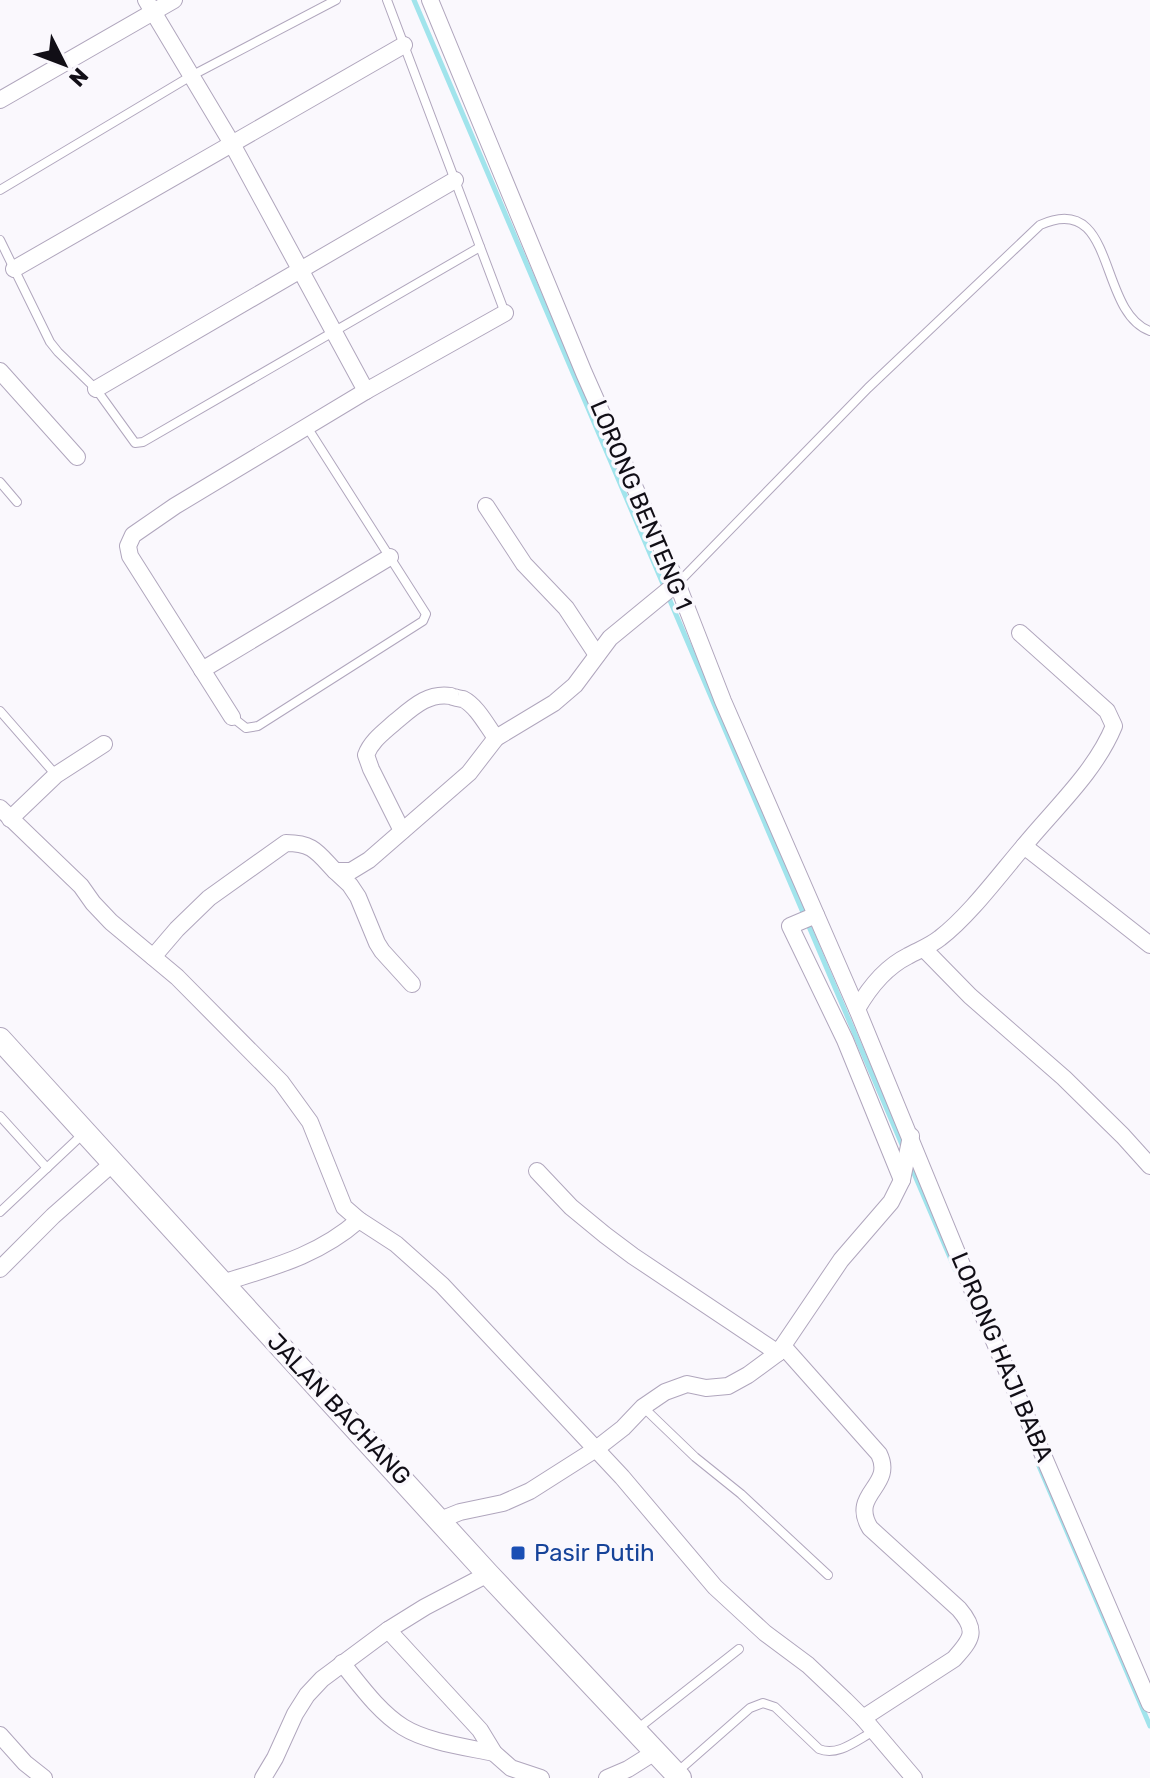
<svg xmlns="http://www.w3.org/2000/svg" width="1150" height="1778" viewBox="0 0 1150 1778" font-family="Rubik,sans-serif">
  <style>
    .lines { fill: none; stroke-linecap: round; stroke-linejoin: round }
    .stream { stroke: #a1e4ec; stroke-width: 5 }
    .service-casing { stroke: #b0a6bd; stroke-width: 10 }
    .minor-casing { stroke: #b0a6bd; stroke-width: 18 }
    .tertiary-casing { stroke: #b0a6bd; stroke-width: 24 }
    .service { stroke: #fff; stroke-width: 8 }
    .minor { stroke: #fff; stroke-width: 16 }
    .tertiary { stroke: #fff; stroke-width: 22 }
    .transit-dot { fill: #1a4fb4; stroke: #faf8fd; stroke-width: 3 }
    .labels { text-anchor: middle; dominant-baseline: central; stroke-width: 7; stroke-linejoin: round; paint-order: stroke }
    .street-label { font-size: 24px; fill: #110e16; stroke: #faf8fd }
    .transit-label { font-size: 24px; fill: #164399; stroke: #faf8fd; text-anchor: start }
  </style>
  <rect width="100%" height="100%" fill="#faf8fd"/>
  <g class="lines">
    <g class="stream">
      <polyline points="414,0 903,1147"/>
      <polyline points="910,1164 955,1269"/>
      <polyline points="1039,1466 1150,1726"/>
    </g>
    <defs>
      <g id="service">
        <polyline points="387,0 505,313"/>
        <polyline points="0,190 191,76 336,0"/>
        <polyline points="0,240 50,342 58,352 96,389 135,443 143,442 480,247"/>
        <polyline points="0,482 17,502"/>
        <path d="M678 583 868 388 1040 225C1117 190 1097 312 1150 331"/>
        <polyline points="0,711 56,775"/>
        <polyline points="232,717 246,728 258,726 423,621 426,614 307,427"/>
        <polyline points="0,1116 47,1168"/>
        <polyline points="0,1212 84,1133"/>
        <polyline points="643,1407 695,1457 741,1494 828,1575"/>
        <polyline points="636,1730 739,1649"/>
        <path d="M676 1773 750 1708 763 1703 775 1707 819 1749C838 1757 857 1740 874 1731"/>
      </g>
      <g id="minor">
        <polyline points="146,0 231,142 366,391"/>
        <polyline points="430,0 584,373 677,583 723,701 857,1009 976,1299 1150,1704"/>
        <polyline points="0,100 174,0"/>
        <polyline points="14,269 404,45"/>
        <polyline points="0,371 77,457"/>
        <polyline points="96,389 455,180"/>
        <polyline points="486,506 524,564 566,608 597,655"/>
        <path d="M1020 633 1107 711 1114 726C1095 772 1055 808 1024 846"/>
        <polyline points="202,670 390,557"/>
        <polyline points="232,717 130,556 128,546 133,535 175,506 366,391 505,313"/>
        <polyline points="0,808 81,886 93,903 111,922 177,977 281,1082 310,1122 344,1207 359,1220 396,1244 442,1285 622,1477 715,1587 765,1633 808,1665 845,1700 863,1718 914,1778"/>
        <polyline points="10,819 56,775 104,744"/>
        <path d="M402 831 371 769 366 755C371 741 384 732 395 722 412 708 428 692 451 696 451 697 462 699 463 699 477 706 487 726 496 738"/>
        <polyline points="335,871 350,885 358,897 377,943 382,951 412,984"/>
        <polyline points="816,915 790,926 845,1040 902,1180"/>
        <polyline points="924,949 970,996 1064,1078 1123,1136 1150,1166"/>
        <path d="M153 957 177 929 209 898 286 843C313 843 317 852 335 871H351L369 860 469 773 496 738 554 703 575 685 610 638 677 583"/>
        <path d="M857 1009C869 988 886 967 908 956 919 950 930 946 940 938 969 916 1000 874 1024 846L1150 945"/>
        <polyline points="537,1171 571,1207 605,1235 633,1256 778,1353"/>
        <polyline points="0,1269 53,1216 113,1163"/>
        <path d="M222 1283C273 1267 318 1256 359 1220"/>
        <path d="M783 1346 879 1454C895 1487 849 1493 870 1528L959 1609C978 1631 972 1639 954 1659L863 1718"/>
        <polyline points="440,1520 460,1512 503,1503 530,1491 596,1449 623,1428 643,1407 665,1392 687,1384 706,1388 728,1386 748,1375 778,1353 841,1260 891,1202 902,1180 911,1136"/>
        <polyline points="388,1630 480,1730 494,1753 511,1768 541,1778"/>
        <path d="M342 1663C360 1685 378 1711 403 1727 427 1742 466 1747 494 1753"/>
        <polyline points="0,1735 25,1763 44,1778"/>
        <polyline points="263,1778 275,1758 295,1714 307,1695 322,1679 388,1630 425,1607 488,1574"/>
        <polyline points="607,1778 628,1769 655,1752"/>
      </g>
      <polyline id="tertiary" points="0,1039 488,1574 680,1778"/>
    </defs>
    <use href="#service" class="service-casing"/>
    <use href="#minor" class="minor-casing"/>
    <use href="#tertiary" class="tertiary-casing"/>
    <use href="#service" class="service"/>
    <use href="#minor" class="minor"/>
    <use href="#tertiary" class="tertiary"/>
  </g>
  <rect class="transit-dot" x="510" y="1545" width="16" height="16" rx="4"/>
  <g class="labels">
    <g class="street-label">
      <text transform="translate(641 505) rotate(67)">LORONG BENTENG 1</text>
      <text transform="translate(1002 1357) rotate(67)">LORONG HAJI BABA</text>
      <text transform="translate(339 1409) rotate(47)">JALAN BACHANG</text>
    </g>
    <g class="transit-label">
      <text x="534" y="1553">Pasir Putih</text>
    </g>
  </g>
  <g transform="translate(64 64) rotate(132)" stroke="#faf8fd" stroke-width="6" paint-order="stroke">
  <path d="M0-6L14 30L0 20L-14 30Z" fill="#110e16"/>
  <text y="-12" font-size="22" font-weight="bold" text-anchor="middle" fill="#110e16">N</text>
  </g>
</svg>
